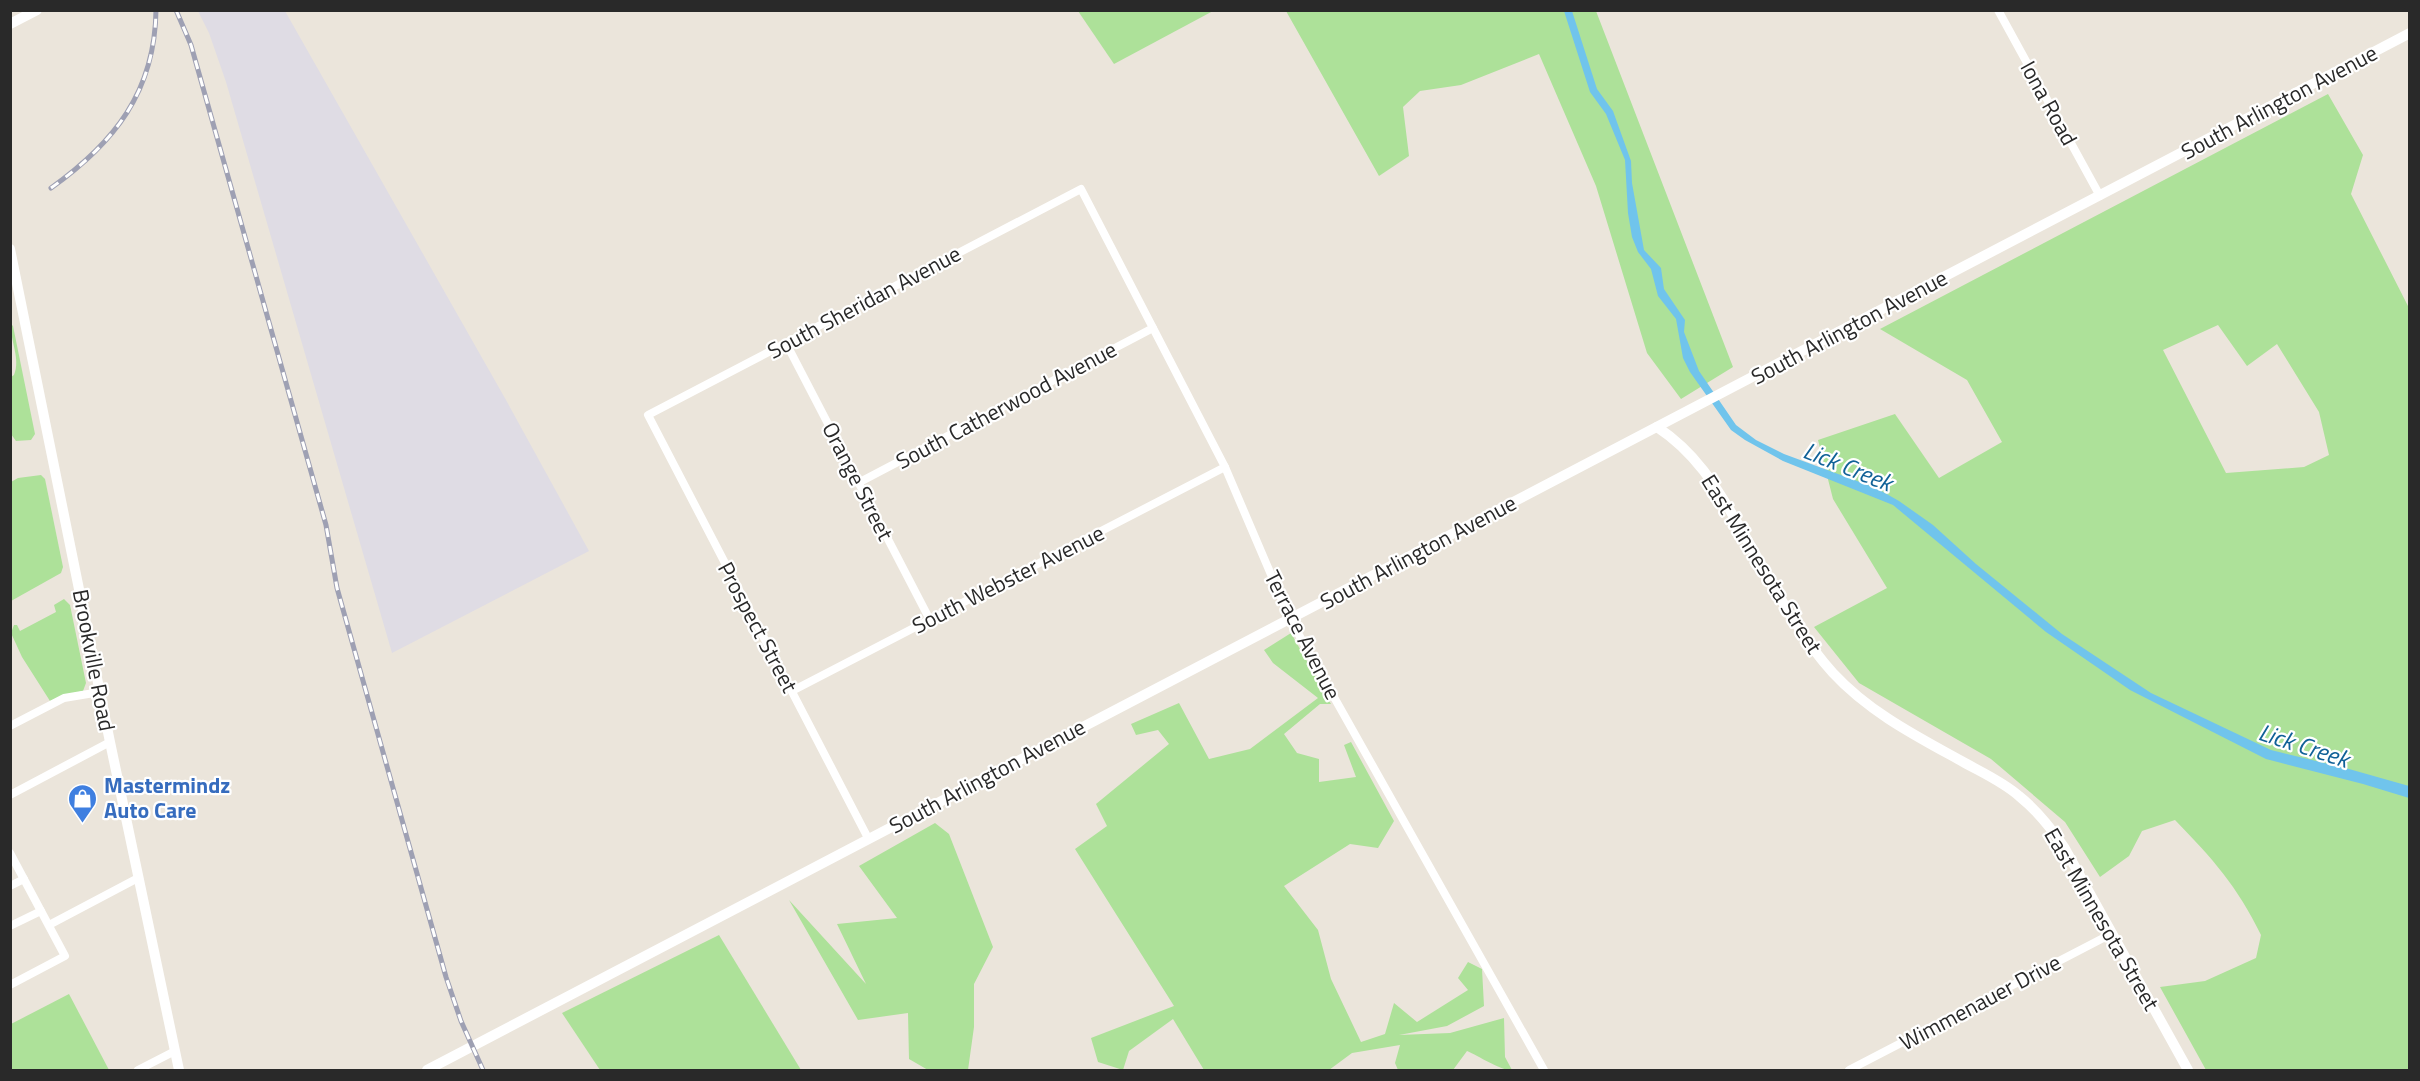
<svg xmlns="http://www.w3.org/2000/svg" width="2420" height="1081" viewBox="0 0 2420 1081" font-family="'Titillium Web',sans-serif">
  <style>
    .industrial { fill: #dfdce4 }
    .green { fill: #ade199; fill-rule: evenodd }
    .water { fill: #70c4ec }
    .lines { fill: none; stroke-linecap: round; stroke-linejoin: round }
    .street { stroke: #fff; stroke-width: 8 }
    .secondary { stroke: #fff; stroke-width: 10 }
    .rail-casing { stroke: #9ea0b3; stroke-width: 5 }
    .rail { stroke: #fff; stroke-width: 3; stroke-dasharray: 9; stroke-linecap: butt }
    .labels { text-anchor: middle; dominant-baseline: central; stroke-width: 4.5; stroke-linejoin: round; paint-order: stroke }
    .street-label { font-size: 22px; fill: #292929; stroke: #fff }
    .shop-label { font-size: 22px; font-weight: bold; fill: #366cbe; stroke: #fff; text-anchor: start }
    .water-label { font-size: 24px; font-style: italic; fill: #106197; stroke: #fff }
  </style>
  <rect width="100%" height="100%" fill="#ebe5db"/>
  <polygon class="industrial" points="198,11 285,11 506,400 589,551 392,653 226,82 209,33"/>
  <g class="green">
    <polygon points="1078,11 1213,11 1114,64"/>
    <polygon points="1286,11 1596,11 1733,367 1681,399 1647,353 1596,186 1539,54 1461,85 1420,91 1403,107 1409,156 1379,176"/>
    <path d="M2328 94 2363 155 2351 194 2409 308V1070H2206L2160 987 2205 981 2256 958 2261 935C2237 886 2213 859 2175 820L2142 831 2129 856 2100 877 2065 822 1991 759 1859 683 1814 627 1887 588 1833 499 1818 440 1895 414 1939 478 2002 442 1967 380 1880 329ZM2218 325 2247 366 2277 344 2319 412 2329 455 2304 467 2226 473 2163 350Z"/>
    <path d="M11 324 13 326 35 434 31 440 16 441 11 434V377L14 375C21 359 10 341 11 324Z"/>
    <polygon points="41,475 45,479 63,567 61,573 11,601 11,482 18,478"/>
    <polygon points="64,599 70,605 86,683 83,691 64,695 50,701 22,657 11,633 14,625 17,625 20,631 56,612 54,605"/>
    <path d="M1291 633 1331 704H1320L1284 734 1297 753 1319 759V782L1356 777 1344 745 1351 742 1394 821 1378 848 1350 844 1284 886 1318 930 1331 979 1361 1042 1385 1034 1394 1003 1417 1022 1468 990 1458 978 1468 962 1482 969 1484 1006 1447 1026 1399 1035 1450 1033 1504 1018 1505 1057 1512 1070C1501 1071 1479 1056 1467 1051L1453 1070H1398L1395 1063 1400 1045 1352 1053 1329 1070H1204L1173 1019 1129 1051 1123 1070 1098 1062 1091 1038 1174 1006 1075 849 1107 826 1096 804 1169 744 1158 730 1136 735 1131 724 1179 703 1209 759 1250 749 1318 698 1273 663 1264 650Z"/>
    <polygon points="935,823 949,834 993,947 974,984 974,1027 968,1070 928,1070 909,1059 908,1013 858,1020 789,900 866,984 837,924 897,918 859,866"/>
    <polygon points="719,935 801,1070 600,1070 562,1013"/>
    <polygon points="69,994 109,1070 11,1070 11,1024"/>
  </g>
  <polygon class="water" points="1564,11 1572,11 1597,89 1613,111 1631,161 1632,183 1644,250 1661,268 1664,289 1685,320 1684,332 1699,371 1736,425 1756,440 1784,454 1876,488 1899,501 1933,525 1976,564 2062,634 2151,693 2271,750 2349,769 2409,786 2409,798 2363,784 2266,759 2130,690 2046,632 1893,505 1783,461 1745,440 1731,430 1690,372 1683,358 1676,319 1658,296 1651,269 1638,252 1632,237 1628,213 1625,160 1606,114 1590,92"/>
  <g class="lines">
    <g class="street">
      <polyline points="1998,10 2100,196"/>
      <polyline points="786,343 930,620"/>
      <polyline points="858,483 1153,328"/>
      <polyline points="792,691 1225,467"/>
      <polyline points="10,726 64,698 100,692"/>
      <polyline points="10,795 110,742"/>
      <polyline points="868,838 648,415 1081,189 1225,467 1290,619 1544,1070"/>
      <polyline points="10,853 65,956 10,985"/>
      <polyline points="10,886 24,879"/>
      <polyline points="49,925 138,878"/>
      <polyline points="10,926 41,911"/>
      <polyline points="138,1070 175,1051"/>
      <polyline points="1849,1070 2111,934"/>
    </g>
    <g class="secondary">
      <polyline points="10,24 37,10"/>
      <polyline points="10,249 110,742 179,1070"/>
      <path d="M1657 427C1695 452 1716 486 1738 524 1768 574 1794 630 1833 673 1870 713 1918 737 1965 763 1983 773 2003 782 2019 796 2038 811 2051 828 2064 847L2188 1070"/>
      <polyline points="427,1070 2410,33"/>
    </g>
    <defs>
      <g id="rail">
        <polyline points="176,10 191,45 326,525 337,588 446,977 461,1021 483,1070"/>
        <path d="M51 188C114 143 155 92 156 10"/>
      </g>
    </defs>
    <use href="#rail" class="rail-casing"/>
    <use href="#rail" class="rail"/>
  </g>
  <defs>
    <symbol id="shop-pin" viewBox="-11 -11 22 30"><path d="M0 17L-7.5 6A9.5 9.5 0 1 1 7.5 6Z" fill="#3f7fe0" stroke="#fff"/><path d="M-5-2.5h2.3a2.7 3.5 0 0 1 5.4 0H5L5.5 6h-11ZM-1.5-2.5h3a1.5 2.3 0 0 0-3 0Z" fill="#fff"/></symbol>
  </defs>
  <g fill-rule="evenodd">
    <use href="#shop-pin" x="66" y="782" width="33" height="45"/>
  </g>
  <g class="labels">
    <g class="street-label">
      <text transform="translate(2279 102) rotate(-28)">South Arlington Avenue</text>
      <text transform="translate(2049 103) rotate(61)">Iona Road</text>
      <text transform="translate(864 302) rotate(-28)">South Sheridan Avenue</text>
      <text transform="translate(1849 327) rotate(-28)">South Arlington Avenue</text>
      <text transform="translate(1006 405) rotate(-28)">South Catherwood Avenue</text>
      <text transform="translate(858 481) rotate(63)">Orange Street</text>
      <text transform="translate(1418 552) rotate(-28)">South Arlington Avenue</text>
      <text transform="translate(1762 564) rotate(58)">East Minnesota Street</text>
      <text transform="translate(1008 579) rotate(-27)">South Webster Avenue</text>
      <text transform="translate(758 627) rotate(62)">Prospect Street</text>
      <text transform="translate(1303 635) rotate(63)">Terrace Avenue</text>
      <text transform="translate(94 660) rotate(79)">Brookville Road</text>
      <text transform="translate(987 776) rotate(-28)">South Arlington Avenue</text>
      <text transform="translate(2102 919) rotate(60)">East Minnesota Street</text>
      <text transform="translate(1980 1002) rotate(-28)">Wimmenauer Drive</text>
    </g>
    <g class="shop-label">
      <text x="104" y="785">Mastermindz<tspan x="104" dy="25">Auto Care</tspan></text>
    </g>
    <g class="water-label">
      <text transform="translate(1848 466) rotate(22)">Lick Creek</text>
      <text transform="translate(2304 745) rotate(18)">Lick Creek</text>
    </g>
  </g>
  <rect width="2420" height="1081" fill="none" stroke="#292929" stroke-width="24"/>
</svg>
